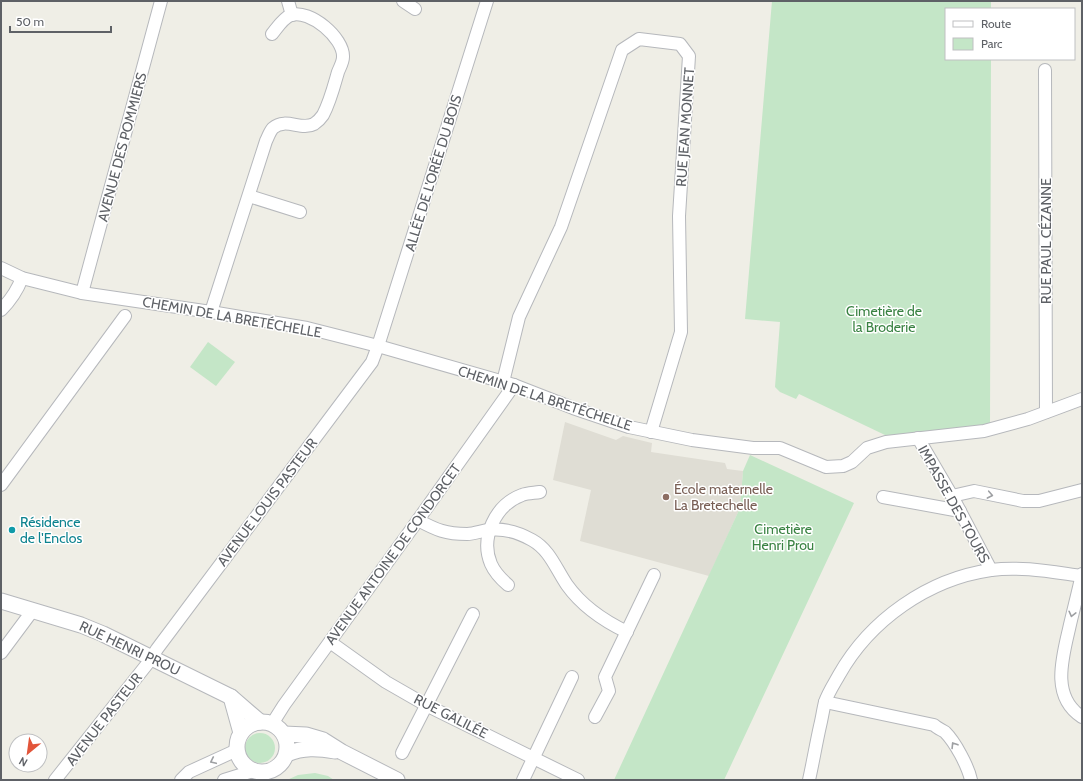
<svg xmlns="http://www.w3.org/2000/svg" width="1083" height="781" viewBox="0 0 1083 781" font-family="Cabin,sans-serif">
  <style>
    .education { fill: #dfddd4 }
    .green { fill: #c4e6c7 }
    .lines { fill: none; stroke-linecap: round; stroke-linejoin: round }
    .minor-casing { stroke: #b6b8bc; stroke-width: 14 }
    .tertiary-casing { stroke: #b6b8bc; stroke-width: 17 }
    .minor { stroke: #fff; stroke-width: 12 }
    .tertiary { stroke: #fff; stroke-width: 15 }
    .oneway { stroke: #9ea0a3 }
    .education-dot { fill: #8d6e63; stroke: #fff; stroke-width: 1.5 }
    .culture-dot { fill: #0f9aa8; stroke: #fff; stroke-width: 1.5 }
    .labels { text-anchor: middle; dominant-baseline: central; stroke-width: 3; stroke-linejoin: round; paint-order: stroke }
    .street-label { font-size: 14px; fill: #5e6166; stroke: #fff }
    .park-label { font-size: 14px; fill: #398242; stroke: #fff }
    .education-label { font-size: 14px; fill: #785e54; stroke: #fff; text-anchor: start }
    .culture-label { font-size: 14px; fill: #0d838f; stroke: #fff; text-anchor: start }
  </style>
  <rect width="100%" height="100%" fill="#efeee6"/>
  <polygon class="education" points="565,422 616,440 623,436 652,443 651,452 725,463 727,469 743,471 740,508 709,576 580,541 591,490 553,480"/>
  <g class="green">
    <polygon points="772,1 991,1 991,9 946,9 946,59 991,59 990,428 952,434 885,435 799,394 796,399 780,392 775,387 780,322 745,319"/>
    <polygon points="208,342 235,362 216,386 190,367"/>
    <polygon points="750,455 854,503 724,780 614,780 740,508 743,471"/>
    <circle cx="260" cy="748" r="15"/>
    <polygon points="315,773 328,776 334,780 287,780 298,775"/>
  </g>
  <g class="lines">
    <defs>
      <g id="minor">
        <polyline points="288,1 292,15"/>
        <polyline points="403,1 415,9"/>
        <polyline points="1045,70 1046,412"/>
        <polyline points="249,196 300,212"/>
        <polyline points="1,268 22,278 82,293 211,312 307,328 378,346 514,385 573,408 629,427 692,440 753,448 780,448 826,467 843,466 852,462 867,448 886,442 984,431 1028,419 1082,399"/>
        <polyline points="82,293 161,1"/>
        <path d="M1 310C11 300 17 291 22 278"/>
        <path d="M211 312 266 141C268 137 270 131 273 128 286 117 301 131 314 124 317 122 321 118 323 115 330 102 334 86 338 72 340 67 343 62 343 57 344 38 310 9 291 15 283 18 277 28 272 34"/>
        <polyline points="503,382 519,317 561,227 622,50 639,39 680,44 689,56 679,216 681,332 651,432"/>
        <polyline points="918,438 952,496 991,570"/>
        <polyline points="1,485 125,316"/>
        <polyline points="952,496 974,491 1023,501 1039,501 1082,490"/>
        <polyline points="883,497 960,511"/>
        <path d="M418 520C436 530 446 534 467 534 474 534 481 531 488 530 504 528 518 532 532 540 550 550 556 569 567 585 582 606 604 621 627 632"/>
        <path d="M1082 574C1078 593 1073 611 1069 629 1062 659 1051 697 1082 717"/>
        <path d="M508 585C501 579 495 573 491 564 480 538 495 505 522 495 527 493 534 493 540 492"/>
        <polyline points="330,642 386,682 426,705 578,780"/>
        <polyline points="1,653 33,610"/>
        <path d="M825 702 934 725C937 728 942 730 945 732 955 742 968 766 971 780"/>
        <polyline points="595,717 609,691 605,677 654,575"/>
        <polyline points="272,724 284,705 418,520 514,385"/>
        <polyline points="402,753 473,614"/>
        <polyline points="55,780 148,663 157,649 372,362 378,346 487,1"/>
        <polyline points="181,780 189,772 237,750"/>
        <polyline points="224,780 253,771"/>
        <polyline points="523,780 572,677"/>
        <path d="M809 780C813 762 816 744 820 726 822 718 823 710 825 702 828 693 834 684 839 675 870 620 928 579 991 570 1022 566 1052 572 1082 576"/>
      </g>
      <g id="tertiary">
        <polyline points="1,601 81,625 103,634 231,697 260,722"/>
        <polyline points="231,697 241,733"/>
        <circle cx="262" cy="747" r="25"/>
        <polyline points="284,734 306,735 323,740 342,752 397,780"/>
        <path d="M287 754C303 747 318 748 335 751"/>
      </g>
    </defs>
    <use href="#minor" class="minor-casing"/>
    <use href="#tertiary" class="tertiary-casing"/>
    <use href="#minor" class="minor"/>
    <use href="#tertiary" class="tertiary"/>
  </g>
  <defs><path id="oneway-chevron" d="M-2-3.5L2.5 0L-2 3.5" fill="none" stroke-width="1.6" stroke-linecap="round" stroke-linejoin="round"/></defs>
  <g class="oneway">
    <use href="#oneway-chevron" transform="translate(990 495) rotate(11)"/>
    <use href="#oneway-chevron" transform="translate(1072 614) rotate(104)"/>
    <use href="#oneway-chevron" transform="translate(954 745) rotate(-122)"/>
    <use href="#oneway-chevron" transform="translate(213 761) rotate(155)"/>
  </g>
  <circle class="education-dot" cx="666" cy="497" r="4"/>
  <circle class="culture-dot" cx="12" cy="530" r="4"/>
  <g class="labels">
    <g class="street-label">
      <text transform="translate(685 127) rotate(-86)">RUE JEAN MONNET</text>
      <text transform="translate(122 147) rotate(-75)">AVENUE DES POMMIERS</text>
      <text transform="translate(433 173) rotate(-73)">ALLÉE DE L'ORÉE DU BOIS</text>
      <text transform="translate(1046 241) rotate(-90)">RUE PAUL CÉZANNE</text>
      <text transform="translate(232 317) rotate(10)">CHEMIN DE LA BRETÉCHELLE</text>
      <text transform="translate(545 398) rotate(18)">CHEMIN DE LA BRETÉCHELLE</text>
      <text transform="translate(267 502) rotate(-53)">AVENUE LOUIS PASTEUR</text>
      <text transform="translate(954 504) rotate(61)">IMPASSE DES TOURS</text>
      <text transform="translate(393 554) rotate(-54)">AVENUE ANTOINE DE CONDORCET</text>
      <text transform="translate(130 648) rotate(25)">RUE HENRI PROU</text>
      <text transform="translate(451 716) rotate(27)">RUE GALILÉE</text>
      <text transform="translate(104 719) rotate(-52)">AVENUE PASTEUR</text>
    </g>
    <g class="park-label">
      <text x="884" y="311">Cimetière de<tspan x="884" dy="16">la Broderie</tspan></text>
      <text x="783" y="529">Cimetière<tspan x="783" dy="16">Henri Prou</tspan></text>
    </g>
    <g class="education-label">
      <text x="674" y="489">École maternelle<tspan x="674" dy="16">La Bretechelle</tspan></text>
    </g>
    <g class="culture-label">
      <text x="20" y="522">Résidence<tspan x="20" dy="16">de l'Enclos</tspan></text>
    </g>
  </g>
  <rect width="1083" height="781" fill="none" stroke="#5e6166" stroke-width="4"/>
  <rect x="945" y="8" width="130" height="52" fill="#ffffff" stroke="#bfc0c2"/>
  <rect x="953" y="21" width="20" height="6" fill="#ffffff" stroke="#bfc0c2"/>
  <text x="981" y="28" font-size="12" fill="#5e6166">Route</text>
  <rect x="953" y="38" width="20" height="12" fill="#c4e6c7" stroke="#bfc0c2"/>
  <text x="981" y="48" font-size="12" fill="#5e6166">Parc</text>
  <g transform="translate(28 753) rotate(209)"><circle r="19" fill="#ffffff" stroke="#bfc0c2"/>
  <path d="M0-3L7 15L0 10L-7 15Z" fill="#e2553a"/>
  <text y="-6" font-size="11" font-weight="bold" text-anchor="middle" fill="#5e6166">N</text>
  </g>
  <path d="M10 26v6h101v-6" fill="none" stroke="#5e6166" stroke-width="2"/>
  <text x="16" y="26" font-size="12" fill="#5e6166" stroke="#ffffff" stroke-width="3" paint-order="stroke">50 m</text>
</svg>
